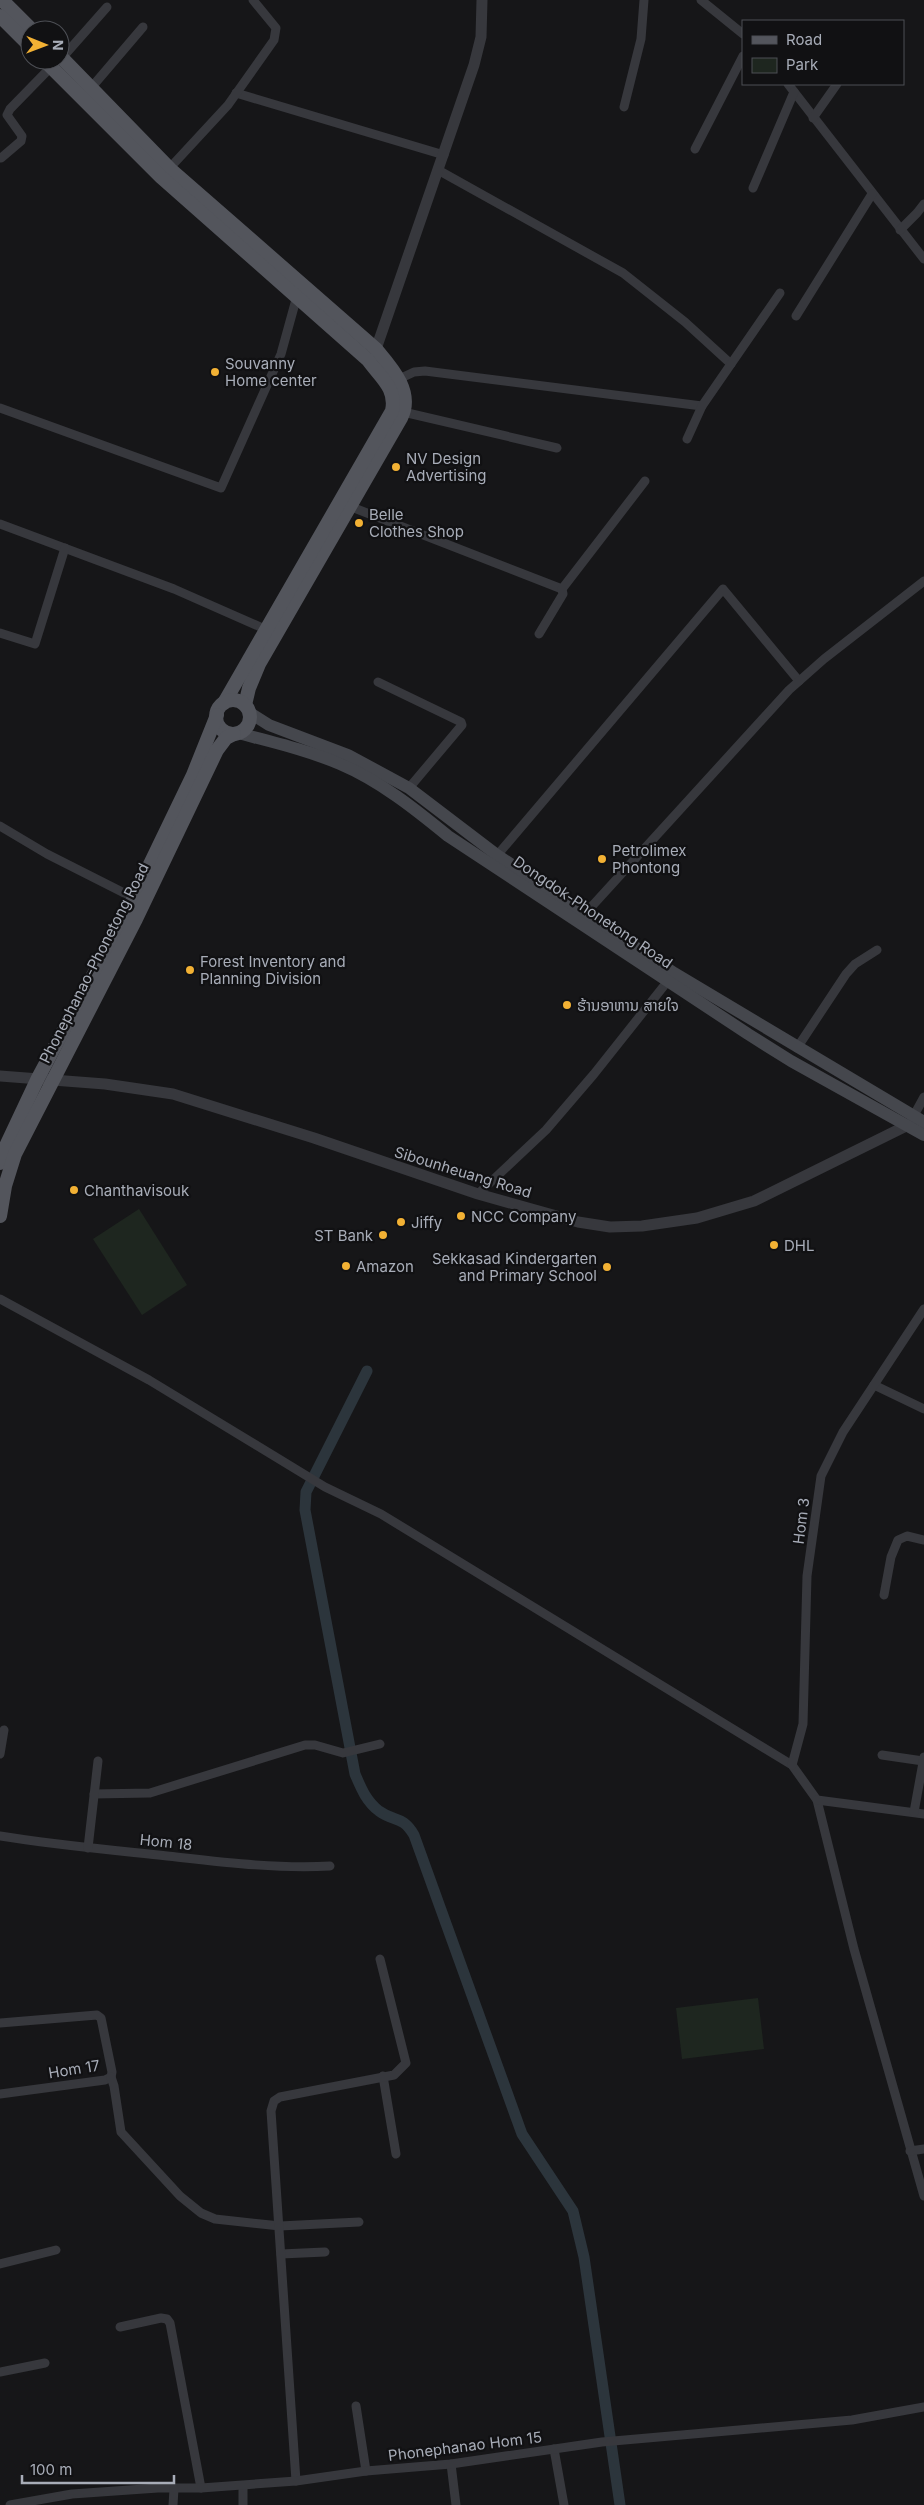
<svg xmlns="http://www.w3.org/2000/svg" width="924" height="2505" viewBox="0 0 924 2505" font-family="Inter,'Noto Sans Lao',sans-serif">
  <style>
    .green { fill: #1e261f }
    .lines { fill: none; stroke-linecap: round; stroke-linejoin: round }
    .canal { stroke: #2c353c; stroke-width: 11 }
    .minor { stroke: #37383d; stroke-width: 9 }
    .tertiary { stroke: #37383d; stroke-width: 11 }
    .secondary { stroke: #45474d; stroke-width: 12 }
    .primary { stroke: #53555c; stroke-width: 14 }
    .poi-dot { fill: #f2b134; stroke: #111113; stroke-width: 2 }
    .labels { text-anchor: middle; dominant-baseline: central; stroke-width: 4.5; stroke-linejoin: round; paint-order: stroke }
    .poi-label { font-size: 15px; fill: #a8adb8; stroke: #111113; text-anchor: start }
    .street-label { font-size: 15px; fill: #a8adb8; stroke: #111113 }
  </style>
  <rect width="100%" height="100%" fill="#161618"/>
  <g class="green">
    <polygon points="139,1209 187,1285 142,1315 93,1239"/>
    <polygon points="758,1998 764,2049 682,2059 676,2008"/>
  </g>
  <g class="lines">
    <path class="canal" d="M367 1371 306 1492 305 1510 355 1774C361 1788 366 1801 379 1811 394 1822 402 1815 414 1835L522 2134 573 2211 584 2257 620 2505"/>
    <g class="minor">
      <polyline points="701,0 743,34"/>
      <polyline points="62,58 107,7"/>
      <polyline points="788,84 924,259"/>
      <polyline points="91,88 143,27"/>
      <polyline points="236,93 444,155"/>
      <polyline points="624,107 641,39 644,0"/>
      <polyline points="813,118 837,84"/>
      <polyline points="695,149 743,56"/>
      <polyline points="1,158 21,141 22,136 7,115 10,109 51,67"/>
      <polyline points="438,170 623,273 685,322 731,364"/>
      <polyline points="166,172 228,105 274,40 276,28 253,0"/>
      <polyline points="753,188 794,92"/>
      <polyline points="900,230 917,213 924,204"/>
      <polyline points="796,316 872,194"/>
      <polyline points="399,379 414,372 425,371 702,406"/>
      <polyline points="0,408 221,488 281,354 297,296"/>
      <polyline points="399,411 557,448"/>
      <polyline points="687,439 702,406 780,293"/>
      <polyline points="349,506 562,589"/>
      <polyline points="0,524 174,589 265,629"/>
      <polyline points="0,633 35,644 65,548"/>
      <polyline points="539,634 563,594 562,589 645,481"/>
      <polyline points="378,682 461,722 462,725 409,788"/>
      <polyline points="0,826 47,854 134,898"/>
      <polyline points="494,859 723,589 799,681"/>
      <polyline points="583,916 789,690 824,659 924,581"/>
      <polyline points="797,1048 846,974 855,964 877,950"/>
      <polyline points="912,1119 924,1097"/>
      <polyline points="478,1194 546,1130 594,1074 667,982"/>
      <polyline points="0,1299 149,1380 325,1487 381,1514 792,1765 817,1800 854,1949 924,2196"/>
      <polyline points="874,1385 924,1409"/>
      <polyline points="884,1595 891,1557 898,1540 907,1536 924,1540"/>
      <polyline points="0,1754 4,1730"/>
      <polyline points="882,1755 923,1761"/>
      <polyline points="792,1765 803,1724 807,1576 821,1476 843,1432 924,1309"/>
      <polyline points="94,1794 150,1793 305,1745 315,1745 343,1753 380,1744"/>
      <polyline points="817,1800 924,1814"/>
      <polyline points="914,1812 924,1757"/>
      <path d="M0 1836C55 1845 111 1850 167 1856 221 1862 276 1869 330 1866"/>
      <polyline points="88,1848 98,1761"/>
      <polyline points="0,2023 97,2015 101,2018 112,2072 111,2077 105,2080 0,2094"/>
      <polyline points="383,2076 396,2154"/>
      <polyline points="111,2077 114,2086 121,2132 180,2196 201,2213 215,2219 280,2226 359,2222"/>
      <polyline points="910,2151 924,2149"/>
      <polyline points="281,2254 325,2252"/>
      <polyline points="0,2264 56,2250"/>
      <polyline points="120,2327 161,2318 167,2319 170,2323 201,2488"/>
      <polyline points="0,2372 45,2363"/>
      <polyline points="356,2406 366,2471"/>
      <polyline points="554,2449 564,2505"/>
      <polyline points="451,2464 456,2505"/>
      <polyline points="296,2481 271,2111 274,2101 280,2097 394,2075 406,2063 380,1959"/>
      <polyline points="243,2486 243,2505"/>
      <polyline points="10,2505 72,2494 158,2488 201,2488 296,2481 366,2471 451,2464 602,2442 852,2420 924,2407"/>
      <polyline points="173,2505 174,2489"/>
    </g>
    <g class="tertiary">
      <polyline points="376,349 474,65 481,37 482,0"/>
      <polyline points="0,1076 105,1084 173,1094 314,1138 478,1194 578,1222 610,1227 642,1226 697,1218 754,1201 906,1126"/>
    </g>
    <g class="secondary">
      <polyline points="250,713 269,725 348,755 409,788 497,855 674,973 924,1122"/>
      <path d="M238 733C272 742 307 750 340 764 380 781 415 809 448 836L748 1034 791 1061 924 1135"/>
    </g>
    <g class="primary">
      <polyline points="2,0 32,30"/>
      <polyline points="0,16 30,46"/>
      <path d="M60 56 170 169 376 349C392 368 414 392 401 418L259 664 249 688 245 705"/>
      <path d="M44 60 161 177 368 360C380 377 397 388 392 411L224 703"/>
      <circle cx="233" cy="717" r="17"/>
      <polyline points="0,1163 5,1148 38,1078 126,914 193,775 217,715"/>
      <polyline points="0,1216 5,1186 15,1154 136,919 217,750 226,738 234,734"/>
    </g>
  </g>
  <g class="poi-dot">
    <circle cx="215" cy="372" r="5"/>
    <circle cx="396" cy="467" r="5"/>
    <circle cx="359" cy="523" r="5"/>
    <circle cx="602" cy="859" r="5"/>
    <circle cx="190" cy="970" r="5"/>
    <circle cx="567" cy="1005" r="5"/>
    <circle cx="74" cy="1190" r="5"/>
    <circle cx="461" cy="1216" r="5"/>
    <circle cx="401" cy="1222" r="5"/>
    <circle cx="383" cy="1235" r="5"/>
    <circle cx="774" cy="1245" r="5"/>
    <circle cx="346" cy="1266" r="5"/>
    <circle cx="607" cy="1267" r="5"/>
  </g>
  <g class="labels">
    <g class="poi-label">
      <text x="225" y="363">Souvanny<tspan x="225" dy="17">Home center</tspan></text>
      <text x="406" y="458">NV Design<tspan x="406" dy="17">Advertising</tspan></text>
      <text x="369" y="514">Belle<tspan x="369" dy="17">Clothes Shop</tspan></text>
      <text x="612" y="850">Petrolimex<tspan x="612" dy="17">Phontong</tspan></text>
      <text x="200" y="961">Forest Inventory and<tspan x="200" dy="17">Planning Division</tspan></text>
      <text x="577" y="1005">ຮ້ານອາຫານ ສາຍໃຈ</text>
      <text x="84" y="1190">Chanthavisouk</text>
      <text x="471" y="1216">NCC Company</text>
      <text x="411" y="1222">Jiffy</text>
      <text x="373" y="1235" text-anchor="end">ST Bank</text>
      <text x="784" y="1245">DHL</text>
      <text x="597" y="1258" text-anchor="end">Sekkasad Kindergarten<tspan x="597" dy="17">and Primary School</tspan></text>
      <text x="356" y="1266">Amazon</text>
    </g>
    <g class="street-label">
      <text transform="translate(593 912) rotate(34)">Dongdok-Phonetong Road</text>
      <text transform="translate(94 963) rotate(-63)">Phonephanao-Phonetong Road</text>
      <text transform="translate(463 1172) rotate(17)">Sibounheuang Road</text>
      <text transform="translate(801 1521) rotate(-83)">Hom 3</text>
      <text transform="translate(166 1842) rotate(6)">Hom 18</text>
      <text transform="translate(74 2069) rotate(-9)">Hom 17</text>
      <text transform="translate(465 2446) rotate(-7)">Phonephanao Hom 15</text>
    </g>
  </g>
  <rect x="742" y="20" width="162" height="65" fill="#111113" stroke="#4d4f55"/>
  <rect x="752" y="36" width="25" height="8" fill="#53555c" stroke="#4d4f55"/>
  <text x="786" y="45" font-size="15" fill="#a8adb8">Road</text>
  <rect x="752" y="58" width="25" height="15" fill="#1e261f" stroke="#4d4f55"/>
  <text x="786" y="70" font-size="15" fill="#a8adb8">Park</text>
  <g transform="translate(45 45) rotate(91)"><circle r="24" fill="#111113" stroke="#4d4f55"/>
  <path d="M0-4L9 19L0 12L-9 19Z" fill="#f2b134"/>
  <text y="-8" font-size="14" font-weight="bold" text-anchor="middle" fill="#a8adb8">N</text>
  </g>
  <path d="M22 2475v8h152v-8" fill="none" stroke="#a8adb8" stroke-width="2.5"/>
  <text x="30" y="2475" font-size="15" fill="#a8adb8" stroke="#111113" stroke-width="4" paint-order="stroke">100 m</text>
</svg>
